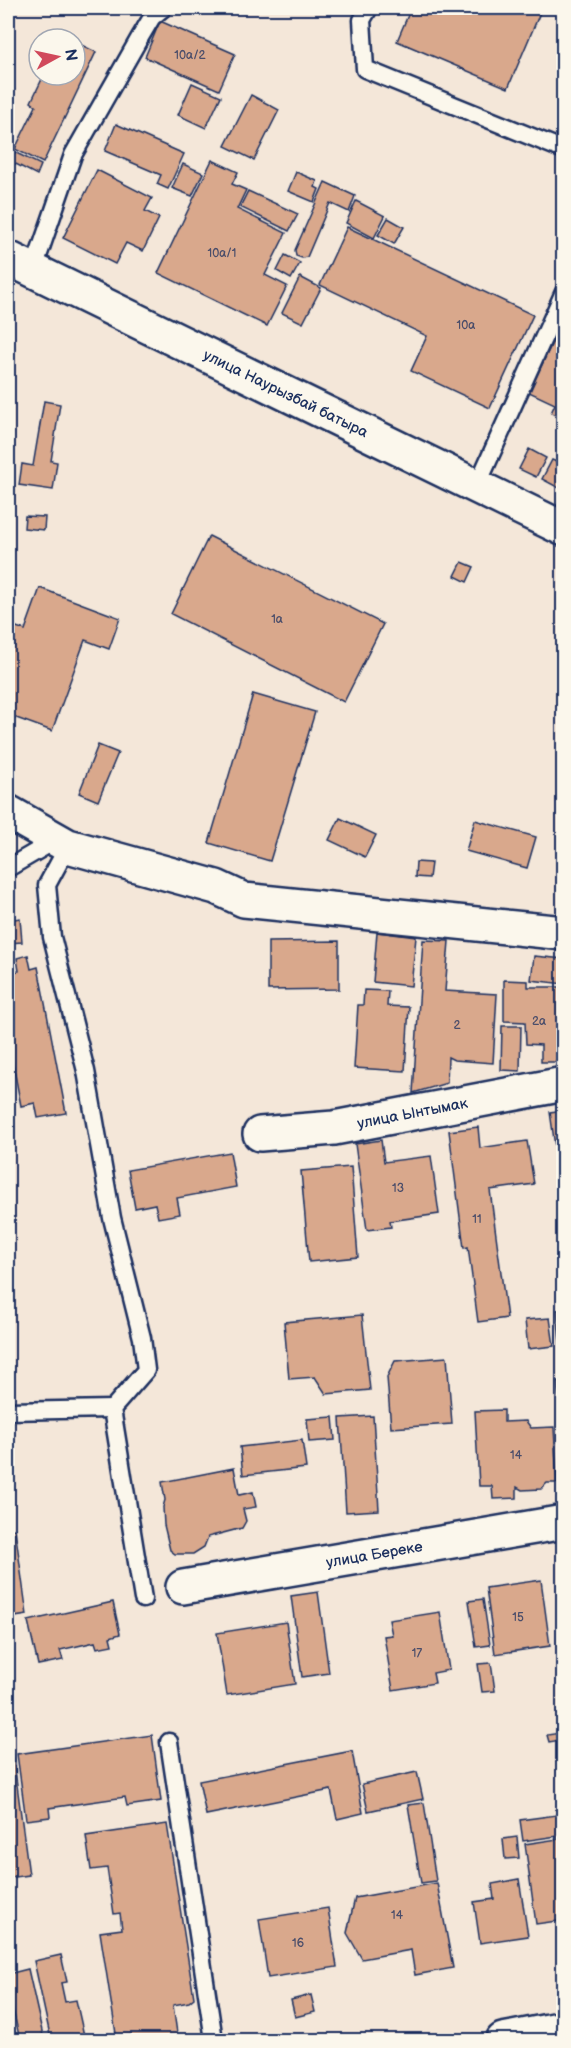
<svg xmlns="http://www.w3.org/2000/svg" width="571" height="2048" viewBox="0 0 571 2048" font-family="'Balsamiq Sans',sans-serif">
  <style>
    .building { fill: #d9a88c; stroke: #1b2f5e; stroke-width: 1.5 }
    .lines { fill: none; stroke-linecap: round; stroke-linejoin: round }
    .lane-casing { stroke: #1b2f5e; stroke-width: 21 }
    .street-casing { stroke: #1b2f5e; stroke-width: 38 }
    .secondary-casing { stroke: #1b2f5e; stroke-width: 38 }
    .lane { stroke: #fbf7ec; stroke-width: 16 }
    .street { stroke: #fbf7ec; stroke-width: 33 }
    .secondary { stroke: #fbf7ec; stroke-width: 33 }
    .labels { text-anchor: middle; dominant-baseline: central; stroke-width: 4.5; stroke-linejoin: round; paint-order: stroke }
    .number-label { font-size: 12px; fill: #4a4d6a }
    .street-label { font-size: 15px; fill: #1b2f5e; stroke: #fbf7ec }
  </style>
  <rect width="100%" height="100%" fill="#f4e7d9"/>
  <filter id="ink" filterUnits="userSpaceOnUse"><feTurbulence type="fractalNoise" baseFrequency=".0167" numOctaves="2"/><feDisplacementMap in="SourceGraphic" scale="12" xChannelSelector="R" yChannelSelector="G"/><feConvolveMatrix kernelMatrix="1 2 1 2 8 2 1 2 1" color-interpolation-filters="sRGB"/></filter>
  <g filter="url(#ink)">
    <g class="building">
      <polygon points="411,8 542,8 508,88 397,41"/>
      <polygon points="160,21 235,54 219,90 145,57"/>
      <polygon points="75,42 96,52 43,163 15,149 36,106 31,102 44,75 75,75"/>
      <polygon points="192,83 221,96 206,128 178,115"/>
      <polygon points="251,95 279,110 254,160 225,146"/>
      <polygon points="116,124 184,154 168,189 157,184 161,175 105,151"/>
      <polygon points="8,149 41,165 37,175 8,160"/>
      <polygon points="212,160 238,172 232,184 246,190 237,209 286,233 265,275 287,286 267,326 158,273"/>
      <polygon points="183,164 203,173 192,196 172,188"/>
      <polygon points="97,170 152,198 145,211 159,218 143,251 126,243 115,264 63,238"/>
      <polygon points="296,172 317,181 315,187 319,189 314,202 288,191"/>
      <polygon points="325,182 355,196 349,212 330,203 307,257 302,258 296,256 295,250"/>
      <polygon points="248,191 298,214 289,231 240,207"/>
      <polygon points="356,201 385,216 374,238 346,223"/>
      <polygon points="388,218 404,227 394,244 378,235"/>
      <polygon points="347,227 533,315 490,408 411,371 427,336 320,285"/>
      <polygon points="285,255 300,263 291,279 277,271"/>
      <polygon points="300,277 321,288 303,323 282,313"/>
      <polygon points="564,318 564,419 551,413 555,404 529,392"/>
      <polygon points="44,401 60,404 51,461 57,462 53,490 19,485 22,464 33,466"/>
      <polygon points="529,449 546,458 536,477 519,469"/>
      <polygon points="552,460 564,465 564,479 559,488 542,479"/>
      <polygon points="25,516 45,517 44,530 24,528"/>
      <polygon points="209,536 383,624 344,702 171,614"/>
      <polygon points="462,562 474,567 467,582 455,576"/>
      <polygon points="40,588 120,618 109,649 85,640 52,731 8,715 8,624 25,630"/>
      <polygon points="253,694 315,712 270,861 209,843"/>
      <polygon points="98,745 118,753 98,801 79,793"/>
      <polygon points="340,818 376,835 365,857 329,840"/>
      <polygon points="475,820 536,837 527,868 466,851"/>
      <polygon points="416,862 431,863 429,878 415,877"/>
      <polygon points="20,918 22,942 8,943 8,920"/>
      <polygon points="377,932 416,937 411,986 373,982"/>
      <polygon points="423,940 449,941 445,991 497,994 493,1063 454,1060 448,1057 447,1083 413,1093"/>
      <polygon points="339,941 339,989 268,990 268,942"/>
      <polygon points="28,955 31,969 38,967 66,1113 38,1118 35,1103 21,1106 8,1038 8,973 19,971 17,958"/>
      <polygon points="534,956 564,959 564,984 531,980"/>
      <polygon points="504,980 528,981 528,987 564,987 564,1062 541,1062 541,1045 526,1044 525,1022 504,1021"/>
      <polygon points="364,990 388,991 387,1006 409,1007 405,1071 354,1068 358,1005 363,1005"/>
      <polygon points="502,1026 521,1026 520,1071 501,1070"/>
      <polygon points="564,1110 564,1209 550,1112"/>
      <polygon points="478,1127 480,1148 527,1141 534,1184 490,1190 507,1318 478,1322 468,1247 464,1248 449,1131"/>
      <polygon points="381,1140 384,1162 431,1156 439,1214 390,1221 391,1227 367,1230 355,1144"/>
      <polygon points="230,1152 236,1187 177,1198 180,1214 158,1218 155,1204 135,1208 128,1170"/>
      <polygon points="351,1167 358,1257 309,1262 301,1171"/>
      <polygon points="564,1309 564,1377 563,1377 557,1310"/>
      <polygon points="362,1315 370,1390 326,1394 315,1377 289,1379 284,1322"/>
      <polygon points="550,1318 554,1346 528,1349 525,1320"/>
      <polygon points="447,1357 452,1424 391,1428 387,1377 395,1361"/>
      <polygon points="557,1381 564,1381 564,1437 562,1437"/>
      <polygon points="504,1410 504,1422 526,1421 531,1428 554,1427 557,1483 547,1483 541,1489 522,1490 517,1487 517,1498 493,1499 492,1486 479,1486 475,1411"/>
      <polygon points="373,1416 379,1510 346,1512 340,1418"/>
      <polygon points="333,1417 335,1440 309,1442 307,1419"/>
      <polygon points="302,1440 306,1468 243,1475 240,1447"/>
      <polygon points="234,1468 239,1495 253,1492 256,1507 243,1509 246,1521 242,1528 208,1537 204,1547 193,1554 175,1554 170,1550 164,1525 163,1507 165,1500 162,1482"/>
      <polygon points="15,1529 27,1615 8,1618 8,1530"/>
      <polygon points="541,1580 550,1646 495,1654 486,1588"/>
      <polygon points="318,1592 329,1673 302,1677 291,1596"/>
      <polygon points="483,1599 490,1645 476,1647 469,1601"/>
      <polygon points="113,1602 120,1634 110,1637 112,1645 97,1648 95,1642 60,1650 63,1660 38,1665 28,1621"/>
      <polygon points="440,1612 449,1670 433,1673 435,1683 393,1690 384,1636 392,1635 389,1620"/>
      <polygon points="286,1622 295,1684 227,1695 217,1633"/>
      <polygon points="491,1663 495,1691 482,1692 478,1664"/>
      <polygon points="560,1733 561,1740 549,1742 547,1735"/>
      <polygon points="152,1735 161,1801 127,1806 125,1797 49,1808 50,1817 26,1820 17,1754"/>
      <polygon points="352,1751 363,1813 337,1819 331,1790 206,1815 199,1781"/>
      <polygon points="8,1755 13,1755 29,1875 8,1878"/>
      <polygon points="417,1772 423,1799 368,1811 362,1784"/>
      <polygon points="424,1803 436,1881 421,1883 408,1805"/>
      <polygon points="564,1814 564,1835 523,1841 520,1820"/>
      <polygon points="167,1824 194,1998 189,2002 173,2005 178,2040 117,2040 100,1932 122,1929 120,1913 114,1914 107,1868 91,1870 86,1836"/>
      <polygon points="517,1837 519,1858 505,1859 503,1839"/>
      <polygon points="564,1838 564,1920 536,1924 525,1844"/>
      <polygon points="519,1879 528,1936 480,1943 474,1902 494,1899 492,1884"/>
      <polygon points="437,1883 453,1968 415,1975 411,1950 362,1959 347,1933 355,1898"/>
      <polygon points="328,1908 337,1967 268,1978 259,1919"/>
      <polygon points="61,1955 67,1982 61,1983 65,2002 76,2000 85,2040 51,2040 34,1961"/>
      <polygon points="28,1969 44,2040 20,2040 8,1988 8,1974"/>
      <polygon points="311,1995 315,2012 295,2017 291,2000"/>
    </g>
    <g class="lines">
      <defs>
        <g id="lane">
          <polyline points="369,8 362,20 365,69 564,150"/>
          <polyline points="33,271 73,155 139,39 152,17 163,8"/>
          <polyline points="476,488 564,292"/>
          <polyline points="68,846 47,885 52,937 86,1071 112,1218 142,1338 146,1370 112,1409 143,1599"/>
          <polyline points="8,868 56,840"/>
          <polyline points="8,1411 112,1409"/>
          <polyline points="169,1742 214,2040"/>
        </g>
        <g id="street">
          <polyline points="8,812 68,846 216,887 244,900 564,933"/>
          <path id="s1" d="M260 1134 334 1128 564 1084"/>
          <path id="s2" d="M183 1587 564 1522"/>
        </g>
        <g id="secondary">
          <path id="s3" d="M8 258 564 529"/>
          <polyline points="503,2040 564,2028"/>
        </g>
      </defs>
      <use href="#lane" class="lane-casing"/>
      <use href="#street" class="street-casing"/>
      <use href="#secondary" class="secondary-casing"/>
      <use href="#lane" class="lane"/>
      <use href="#street" class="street"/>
      <use href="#secondary" class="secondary"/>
    </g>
  </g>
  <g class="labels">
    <g class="number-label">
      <text x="190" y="55">10а/2</text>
      <text x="222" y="253">10а/1</text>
      <text x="466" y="325">10а</text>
      <text x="277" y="619">1а</text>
      <text x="539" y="1021">2а</text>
      <text x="457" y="1025">2</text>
      <text x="398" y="1188">13</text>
      <text x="477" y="1219">11</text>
      <text x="516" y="1455">14</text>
      <text x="518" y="1617">15</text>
      <text x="417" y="1653">17</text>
      <text x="397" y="1915">14</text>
      <text x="298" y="1943">16</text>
    </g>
    <g class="street-label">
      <text stroke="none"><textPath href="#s3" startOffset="309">улица Наурызбай батыра</textPath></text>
      <text stroke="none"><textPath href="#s1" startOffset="154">улица Ынтымак</textPath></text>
      <text stroke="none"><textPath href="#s2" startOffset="194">улица Береке</textPath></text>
    </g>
  </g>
  <rect width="571" height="2048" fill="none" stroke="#fbf7ec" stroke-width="30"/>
  <rect x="15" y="15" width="541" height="2018" fill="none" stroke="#1b2f5e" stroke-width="2" filter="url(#ink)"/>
  <g transform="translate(57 57) rotate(82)"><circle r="28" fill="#fbf7ec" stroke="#a1a7b3" stroke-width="1.5"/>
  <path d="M0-4.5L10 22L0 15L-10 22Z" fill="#d1495b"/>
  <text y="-9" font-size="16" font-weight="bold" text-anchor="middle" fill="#1b2f5e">N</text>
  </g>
</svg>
